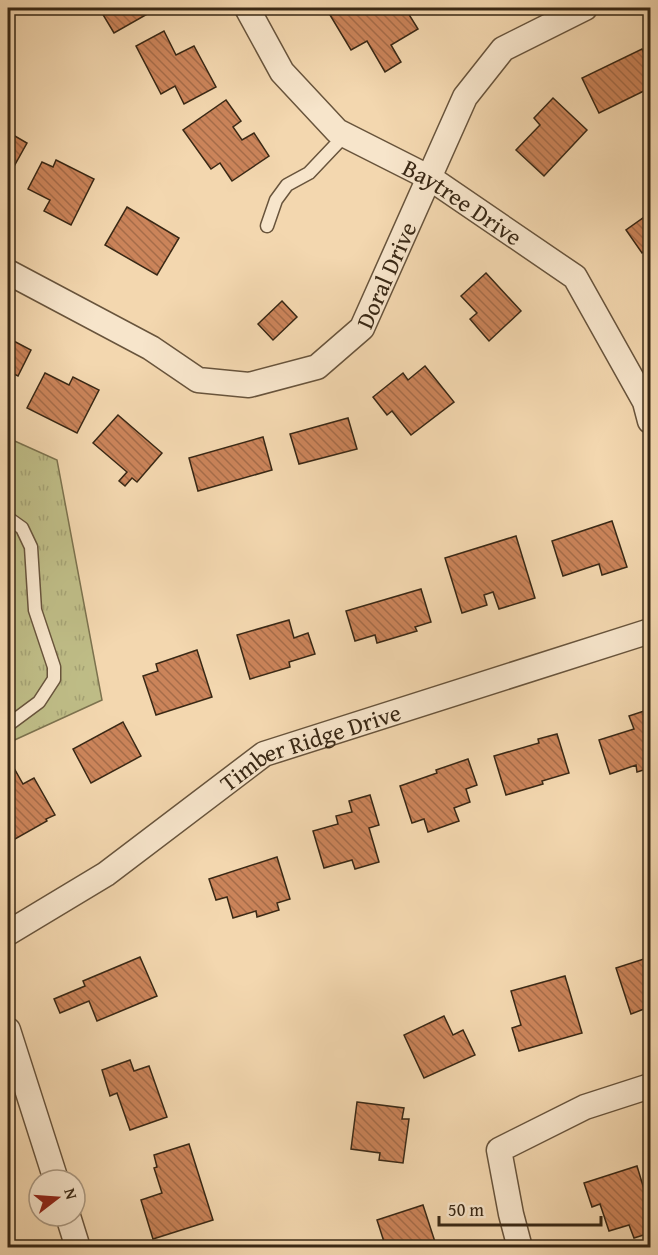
<svg xmlns="http://www.w3.org/2000/svg" width="658" height="1255" viewBox="0 0 658 1255" font-family="'Gentium Book Plus',serif">
  <style>
    .grass { fill: url(#grass-tufts); stroke: #7c724e; stroke-width: 1.5 }
    .building { fill: url(#building-back-hatch); stroke: #392815; stroke-width: 1.5 }
    .lines { fill: none; stroke-linecap: round; stroke-linejoin: round }
    .lane-casing { stroke: #68543c; stroke-width: 15 }
    .street-casing { stroke: #68543c; stroke-width: 27 }
    .lane { stroke: #f7e5cb; stroke-width: 12 }
    .street { stroke: #f7e5cb; stroke-width: 24 }
    .labels { text-anchor: middle; dominant-baseline: central; stroke-width: 4.5; stroke-linejoin: round; paint-order: stroke }
    .street-label { font-size: 24px; fill: #392815; stroke: #f7e5cb }
  </style>
  <defs>
    <pattern id="grass-tufts" width="24" height="20" patternUnits="userSpaceOnUse" patternTransform="scale(1.5)"><rect width="24" height="20" fill="#bfbd87"/><path d="M3 7l-1-3M5 7V3M7 7l1-3M15 17l-1-3M17 17v-4M19 17l1-3" fill="none" stroke="#a5a274"/></pattern>
    <pattern id="building-back-hatch" width="6" height="6" patternUnits="userSpaceOnUse" patternTransform="scale(1.5)"><rect width="6" height="6" fill="#cb845a"/><path d="M-1 5l2 2M0 0l6 6M5-1l2 2" fill="none" stroke="#a66c49"/></pattern>
  </defs>
  <rect width="100%" height="100%" fill="#f3d7af"/>
  <filter id="stains"><feTurbulence type="fractalNoise" baseFrequency=".00333" numOctaves="4"/><feColorMatrix values="0 0 0 0 .2 0 0 0 0 .09 0 0 0 0 .02 0 0 0 .5 -.17"/></filter>
  <radialGradient id="worn" r=".72"><stop offset=".6" stop-color="#630" stop-opacity="0"/><stop offset="1" stop-color="#630" stop-opacity=".3"/></radialGradient>
  <polygon class="grass" points="8,438 57,460 102,700 8,743"/>
  <g class="building">
    <polygon points="99,8 158,8 114,33"/>
    <polygon points="342,8 405,8 418,29 391,45 401,62 385,72 367,41 351,50 330,15"/>
    <polygon points="164,31 176,55 194,46 216,87 184,104 175,86 161,94 136,46"/>
    <polygon points="642,49 650,67 650,88 599,113 582,78"/>
    <polygon points="553,98 587,130 544,176 516,150 540,125 534,118"/>
    <polygon points="226,100 241,121 233,127 242,140 254,133 269,156 232,181 220,163 211,169 183,130"/>
    <polygon points="8,132 27,143 8,177"/>
    <polygon points="56,160 94,179 71,225 44,211 50,200 28,189 42,162 53,167"/>
    <polygon points="127,207 179,238 157,275 105,245"/>
    <polygon points="650,213 650,247 642,253 626,230"/>
    <polygon points="486,273 521,311 489,341 470,319 477,313 461,296"/>
    <polygon points="282,301 297,317 273,340 258,324"/>
    <polygon points="8,338 31,350 18,376 8,371"/>
    <polygon points="425,366 454,402 411,435 392,411 387,415 373,397 403,373 408,380"/>
    <polygon points="45,373 69,385 73,377 99,390 77,433 27,408"/>
    <polygon points="118,415 162,453 137,482 132,478 125,486 119,481 127,472 93,443"/>
    <polygon points="348,418 357,449 299,464 290,434"/>
    <polygon points="263,437 272,470 198,491 189,458"/>
    <polygon points="612,521 627,567 602,575 599,564 563,576 552,541"/>
    <polygon points="516,536 535,598 499,609 493,592 484,595 487,605 462,613 445,558"/>
    <polygon points="421,589 431,622 415,627 417,631 377,643 375,635 355,641 346,611"/>
    <polygon points="289,620 294,638 308,633 315,654 289,662 290,667 250,679 237,635"/>
    <polygon points="197,650 212,697 156,715 143,676 158,671 156,664"/>
    <polygon points="650,709 650,768 637,772 636,765 610,774 599,740 634,729 629,716"/>
    <polygon points="123,722 141,756 91,783 73,749"/>
    <polygon points="557,734 569,773 542,781 543,784 506,795 494,756 539,743 538,739"/>
    <polygon points="468,759 477,785 466,789 470,802 454,808 459,821 428,832 424,819 412,823 400,786 437,773 436,770"/>
    <polygon points="14,768 23,784 34,778 55,815 46,819 47,821 8,843 8,772"/>
    <polygon points="370,795 379,825 369,828 379,862 355,869 352,860 324,868 313,831 338,824 336,816 352,812 349,801"/>
    <polygon points="277,857 290,899 277,903 279,910 257,917 256,911 233,918 227,897 216,900 209,879"/>
    <polygon points="140,957 157,996 97,1021 89,1001 60,1013 54,999 85,986 83,981"/>
    <polygon points="650,957 650,1012 646,1014 644,1009 631,1014 616,968"/>
    <polygon points="565,976 582,1033 519,1051 512,1028 521,1025 511,991"/>
    <polygon points="444,1016 453,1035 463,1030 475,1055 424,1078 404,1035"/>
    <polygon points="130,1060 134,1071 149,1066 167,1117 130,1130 117,1093 110,1096 102,1070"/>
    <polygon points="357,1102 404,1108 402,1119 409,1119 403,1163 379,1160 380,1153 351,1149"/>
    <polygon points="189,1144 213,1220 153,1239 141,1200 162,1193 154,1168 157,1167 154,1155"/>
    <polygon points="637,1166 650,1209 650,1233 634,1238 629,1225 609,1231 600,1204 592,1207 584,1183"/>
    <polygon points="423,1205 437,1248 386,1248 377,1220"/>
  </g>
  <g class="lines">
    <defs>
      <g id="lane">
        <polyline points="267,226 276,200 287,185 309,173 345,135"/>
        <polyline points="8,518 22,528 31,547 35,610 54,667 54,679 39,702 8,725"/>
      </g>
      <g id="street">
        <path id="s1" d="M247 8 282 72 337 131 430 178 575 277 645 402 650 421"/>
        <path id="s2" d="M8 272 151 348 198 380 249 385 317 367 362 328 465 97 503 49 585 8"/>
        <path id="s3" d="M8 933 106 874 264 754 650 631"/>
        <polyline points="8,1030 56,1180"/>
        <polyline points="68,1216 78,1248"/>
        <polyline points="520,1248 511,1214 499,1150 585,1107 650,1086"/>
      </g>
    </defs>
    <use href="#lane" class="lane-casing"/>
    <use href="#street" class="street-casing"/>
    <use href="#lane" class="lane"/>
    <use href="#street" class="street"/>
  </g>
  <g class="labels">
    <g class="street-label">
      <text stroke="none"><textPath href="#s1" startOffset="298">Baytree Drive</textPath></text>
      <text stroke="none"><textPath href="#s2" startOffset="458">Doral Drive</textPath></text>
      <text stroke="none"><textPath href="#s3" startOffset="358">Timber Ridge Drive</textPath></text>
    </g>
  </g>
  <rect width="658" height="1255" fill="none" stroke="#f3d7af" stroke-width="30"/>
  <rect x="9" y="9" width="640" height="1237" fill="none" stroke="#392815" stroke-width="3"/>
  <rect x="15" y="15" width="628" height="1225" fill="none" stroke="#392815" stroke-width="1.5"/>
  <g transform="translate(57 1198) rotate(73)"><circle r="28" fill="#f7e5cb" stroke="#ab9982" stroke-width="1.5"/>
  <path d="M0-4.5L10 22L0 15L-10 22Z" fill="#8f2418"/>
  <text y="-9" font-size="16" font-weight="bold" text-anchor="middle" fill="#392815">N</text>
  </g>
  <path d="M439 1216v9h162v-9" fill="none" stroke="#392815" stroke-width="3"/>
  <text x="448" y="1216" font-size="18" fill="#392815" stroke="#f7e5cb" stroke-width="4.5" paint-order="stroke">50 m</text>
  <rect width="100%" height="100%" filter="url(#stains)"/>
  <rect width="100%" height="100%" fill="url(#worn)"/>
</svg>
